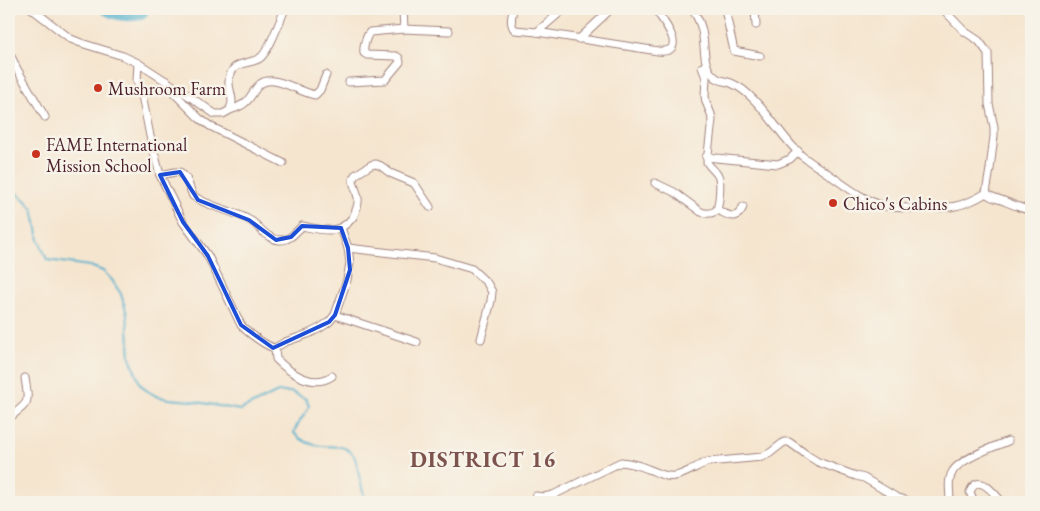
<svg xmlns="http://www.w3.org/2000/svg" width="1040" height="511" viewBox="0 0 1040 511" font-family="'EB Garamond',serif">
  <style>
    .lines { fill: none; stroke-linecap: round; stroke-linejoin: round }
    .stream { stroke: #4eafcd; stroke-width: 2 }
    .river { stroke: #4eafcd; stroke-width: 12 }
    .street-casing { stroke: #a0827d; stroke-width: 9 }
    .street { stroke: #fff; stroke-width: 7 }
    .marked { fill: none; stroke: #1d4ed8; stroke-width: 4; stroke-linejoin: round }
    .poi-dot { fill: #c8321e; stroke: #f7f3e8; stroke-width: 2 }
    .labels { text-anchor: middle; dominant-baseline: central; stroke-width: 5; stroke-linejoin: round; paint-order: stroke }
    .poi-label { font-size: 18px; fill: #4a1f2b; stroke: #f7f3e8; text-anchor: start }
    .district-label { font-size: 22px; font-weight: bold; letter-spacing: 1px; fill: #7d534e; stroke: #f7f3e8 }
  </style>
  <rect width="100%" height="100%" fill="#f7f3e8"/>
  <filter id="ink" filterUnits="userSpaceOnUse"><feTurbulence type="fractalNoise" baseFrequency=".02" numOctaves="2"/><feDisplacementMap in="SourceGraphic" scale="10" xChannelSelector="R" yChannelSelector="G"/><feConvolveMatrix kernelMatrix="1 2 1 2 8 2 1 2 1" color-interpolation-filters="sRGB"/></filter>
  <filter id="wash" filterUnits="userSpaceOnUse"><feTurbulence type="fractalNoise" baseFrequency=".0096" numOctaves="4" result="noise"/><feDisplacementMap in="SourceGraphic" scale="20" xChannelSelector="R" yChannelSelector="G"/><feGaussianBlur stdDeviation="1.12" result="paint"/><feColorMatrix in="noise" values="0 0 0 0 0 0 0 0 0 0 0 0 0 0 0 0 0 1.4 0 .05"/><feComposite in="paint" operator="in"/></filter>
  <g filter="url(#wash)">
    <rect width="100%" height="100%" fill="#f5e5cf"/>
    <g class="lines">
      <path class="stream" d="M9 187 25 200 33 209 36 223 39 240 47 260 90 266 103 271 112 280 121 294 127 314 130 357 135 371 140 384 146 390 156 396 169 399 192 401 240 410 278 392H291L306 399 309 406C305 417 297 421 294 433 301 441 311 445 322 446 334 447 346 444 354 456 357 461 357 469 359 475 361 484 363 493 366 502"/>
      <path class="river" d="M106 9C118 16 128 16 141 14L144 9"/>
    </g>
  </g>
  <g filter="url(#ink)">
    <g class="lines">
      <defs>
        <g id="street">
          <path d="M32 9 63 33 71 39 81 43 123 56 138 63 186 94 215 114H223L230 110C230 109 232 103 232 102 232 91 225 83 232 71 238 61 251 64 260 58 269 52 280 20 285 9"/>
          <polyline points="403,9 404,29"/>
          <path d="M513 9C512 16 509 24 515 30L537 32 658 51C690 54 663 20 655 9"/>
          <path d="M692 9C698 17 702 27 703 37 705 49 703 67 714 76 718 81 726 81 731 83 738 86 745 91 750 96 770 114 782 138 802 156 810 162 819 168 827 173 846 186 867 204 891 207 900 208 911 208 921 208 947 209 964 207 986 193"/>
          <polyline points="725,9 734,51 760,56"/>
          <polyline points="755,9 756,25"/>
          <polyline points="943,9 964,31 979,41 988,53 989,104 994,127 994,136 990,169 986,193"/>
          <polyline points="537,32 564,9"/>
          <polyline points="579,39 611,9"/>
          <polyline points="9,52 17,69 45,117"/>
          <path d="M138 63 137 81 141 90 150 136 160 175 183 222 208 256 241 325C247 332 267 347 275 348L285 342 308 334 320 328 329 322 335 315 347 280 350 263 348 248 341 228"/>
          <polyline points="167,81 169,88 199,118 210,126 283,163"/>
          <path d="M349 82 385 80 400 62 399 58 396 56 367 55 364 53C363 48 366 36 370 32L404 29 449 31"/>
          <path d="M230 110C237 108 242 106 247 101 256 91 257 79 274 81 288 83 301 92 315 95L320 90 326 75"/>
          <polyline points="706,157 778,164 790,159 798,151"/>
          <path d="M160 175 175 172H180L186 178 193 196C211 208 233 210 251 221 260 227 267 239 279 240 289 241 295 233 302 226 322 230 339 236 353 217 356 211 359 204 358 198 357 191 353 185 353 179L355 175 371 165 376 164 381 166 390 173 414 183 430 207"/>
          <path d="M655 183 674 192 701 212C707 214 712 214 717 210 719 203 721 185 719 178 717 172 710 168 707 162L712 120 711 114 706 102 705 96 706 78 702 67"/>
          <path d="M986 193C993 199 997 198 1004 201 1014 205 1021 209 1031 210"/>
          <path d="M717 210C729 215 736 222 743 207"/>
          <polyline points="348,248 435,258 472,269 487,283 492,292 491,301 481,339"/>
          <polyline points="335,315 417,342"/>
          <path d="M275 348 276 359C290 373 313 389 332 376"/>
          <path d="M9 418C30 401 29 405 25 378"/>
          <path d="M536 496 544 497 553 495 621 462C630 463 639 465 648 469 657 472 665 478 675 476 687 474 697 465 708 462L762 457 770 453 784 442H789L810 457 818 462 856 476 864 478 896 497 911 502"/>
          <path d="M953 502 950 501C950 491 947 480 953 471 960 459 995 446 1008 441"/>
          <path d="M974 502 970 492C978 472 993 492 1001 501"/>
        </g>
      </defs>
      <use href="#street" class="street-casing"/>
      <use href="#street" class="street"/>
    </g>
  </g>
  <path class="marked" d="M180 172 198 200 249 220 276 240 291 237 302 226 341 228 348 248 350 270 335 315 329 322 273 348 241 325 208 256 183 222 160 175Z"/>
  <g class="poi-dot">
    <circle cx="98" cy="88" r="5"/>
    <circle cx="36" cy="154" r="5"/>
    <circle cx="833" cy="203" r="5"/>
  </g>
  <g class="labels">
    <g class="poi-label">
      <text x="108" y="88">Mushroom Farm</text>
      <text x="46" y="144">FAME International<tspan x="46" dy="21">Mission School</tspan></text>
      <text x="843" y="203">Chico's Cabins</text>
    </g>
    <g class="district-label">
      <text x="483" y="459">DISTRICT 16</text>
    </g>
  </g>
  <rect width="1040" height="511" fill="none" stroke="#f7f3e8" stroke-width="30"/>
</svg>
